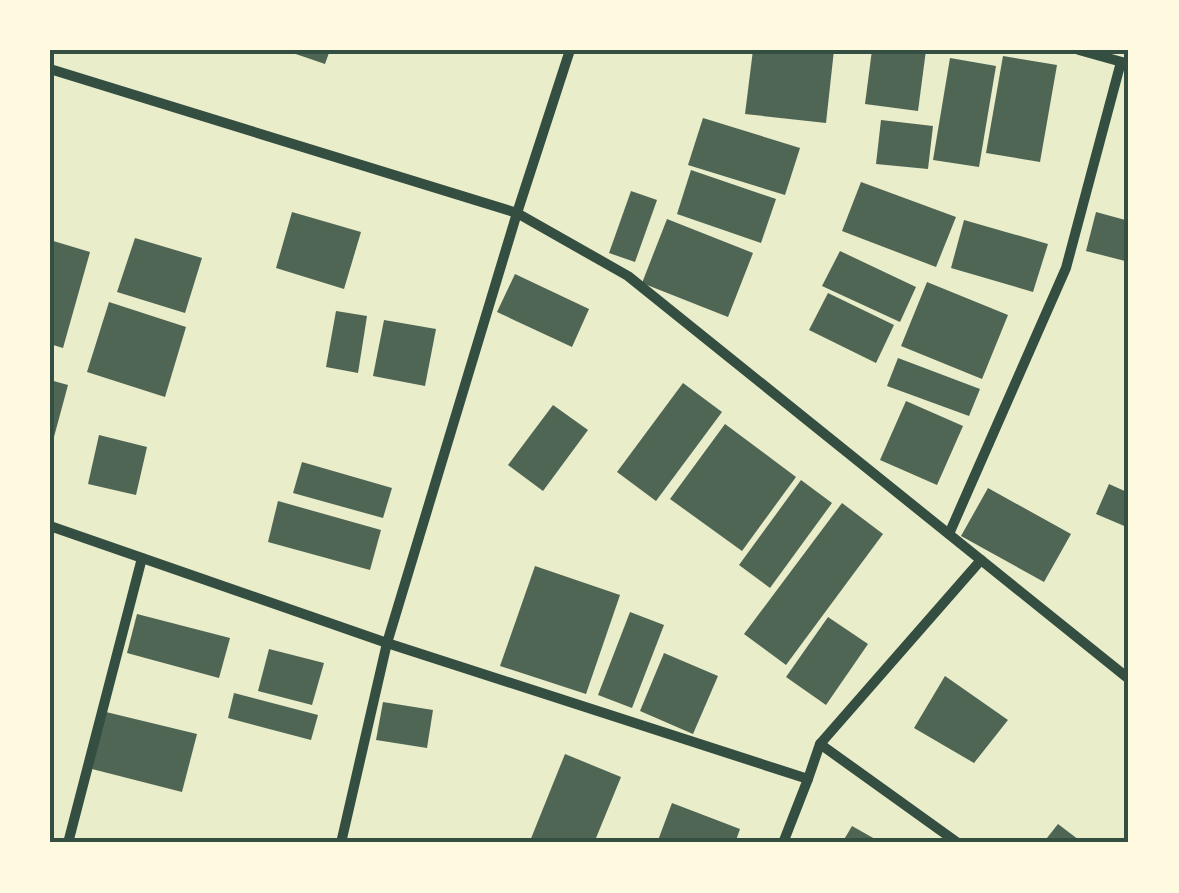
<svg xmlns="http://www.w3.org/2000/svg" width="1179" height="893" viewBox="0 0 1179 893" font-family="'Titillium Web',sans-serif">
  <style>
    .building { fill: #4f6655 }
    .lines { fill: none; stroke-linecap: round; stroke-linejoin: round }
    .minor { stroke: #344e41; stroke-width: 10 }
    .neatline { fill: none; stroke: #344e41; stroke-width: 4 }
  </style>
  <rect width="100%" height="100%" fill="#e9edc9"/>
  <g class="building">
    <polygon points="284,50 330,50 325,64"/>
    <polygon points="753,50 834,50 826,123 745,114"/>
    <polygon points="872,50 926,50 918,111 865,104"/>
    <polygon points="1003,56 1057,65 1040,162 986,153"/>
    <polygon points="950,58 996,66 979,167 933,160"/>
    <polygon points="703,118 800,148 785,195 688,165"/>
    <polygon points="881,120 933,126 928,169 876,164"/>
    <polygon points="691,170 776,199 761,243 677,214"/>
    <polygon points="861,182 956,217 936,267 842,231"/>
    <polygon points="631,191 657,200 635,262 609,253"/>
    <polygon points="292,212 361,232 344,289 276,268"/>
    <polygon points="1096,212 1129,221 1129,262 1086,251"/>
    <polygon points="667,219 753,253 728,317 642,283"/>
    <polygon points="964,220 1048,244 1033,292 951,268"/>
    <polygon points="135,238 202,258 185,313 117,292"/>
    <polygon points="50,240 90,252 63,348 50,344"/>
    <polygon points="840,251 916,287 900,322 822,286"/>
    <polygon points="515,274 589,309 572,347 497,312"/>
    <polygon points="927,282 1008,315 982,379 901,346"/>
    <polygon points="828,293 894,325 876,363 809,330"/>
    <polygon points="109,302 186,327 165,397 87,372"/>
    <polygon points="336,311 367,316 358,373 326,367"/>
    <polygon points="384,320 436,329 425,386 373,376"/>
    <polygon points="898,358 980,389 969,416 887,386"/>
    <polygon points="50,380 68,385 51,448 50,448"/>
    <polygon points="683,383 722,412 656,501 617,472"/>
    <polygon points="906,401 963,426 937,485 880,460"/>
    <polygon points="553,405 588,430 543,491 508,465"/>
    <polygon points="725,424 796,477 742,551 670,499"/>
    <polygon points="99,435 147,447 136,495 88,484"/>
    <polygon points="302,462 392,488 383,518 293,493"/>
    <polygon points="801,480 832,503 770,588 739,565"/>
    <polygon points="1109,484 1129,493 1129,528 1096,514"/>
    <polygon points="988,488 1071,534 1044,582 961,536"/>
    <polygon points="278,501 381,530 370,570 268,542"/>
    <polygon points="842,503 883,534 786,665 744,634"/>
    <polygon points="535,566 620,595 586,694 500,666"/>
    <polygon points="630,612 664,625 632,708 598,695"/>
    <polygon points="137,614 230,638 219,678 127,653"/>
    <polygon points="828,617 868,644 826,705 786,677"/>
    <polygon points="269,649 324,663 312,705 258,691"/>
    <polygon points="664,653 718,676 693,734 640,711"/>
    <polygon points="945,676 1008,720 974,763 914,728"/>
    <polygon points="234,693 318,715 311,740 228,718"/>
    <polygon points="383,702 433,710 427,748 376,740"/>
    <polygon points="106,712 197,734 182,792 92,769"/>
    <polygon points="565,754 621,777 594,843 535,843 530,841"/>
    <polygon points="672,803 740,829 735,843 657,843"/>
    <polygon points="1058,824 1083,843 1043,843"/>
    <polygon points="852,826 882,843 842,843"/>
  </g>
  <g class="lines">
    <g class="minor">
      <polyline points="1079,50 1129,64"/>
      <polyline points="50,69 517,213 628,276 1129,679"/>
      <polyline points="50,526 387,643 808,779 783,843"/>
      <polyline points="949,534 1066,268 1121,62"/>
      <polyline points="820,744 981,560"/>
      <polyline points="808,779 820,744 958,843"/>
      <polyline points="68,843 142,558"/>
      <polyline points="341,843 387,643 517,213 570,50"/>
    </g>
  </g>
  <rect width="1179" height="893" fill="none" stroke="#fefae0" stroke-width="105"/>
  <rect x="52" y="52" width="1074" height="788" class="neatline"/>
</svg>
